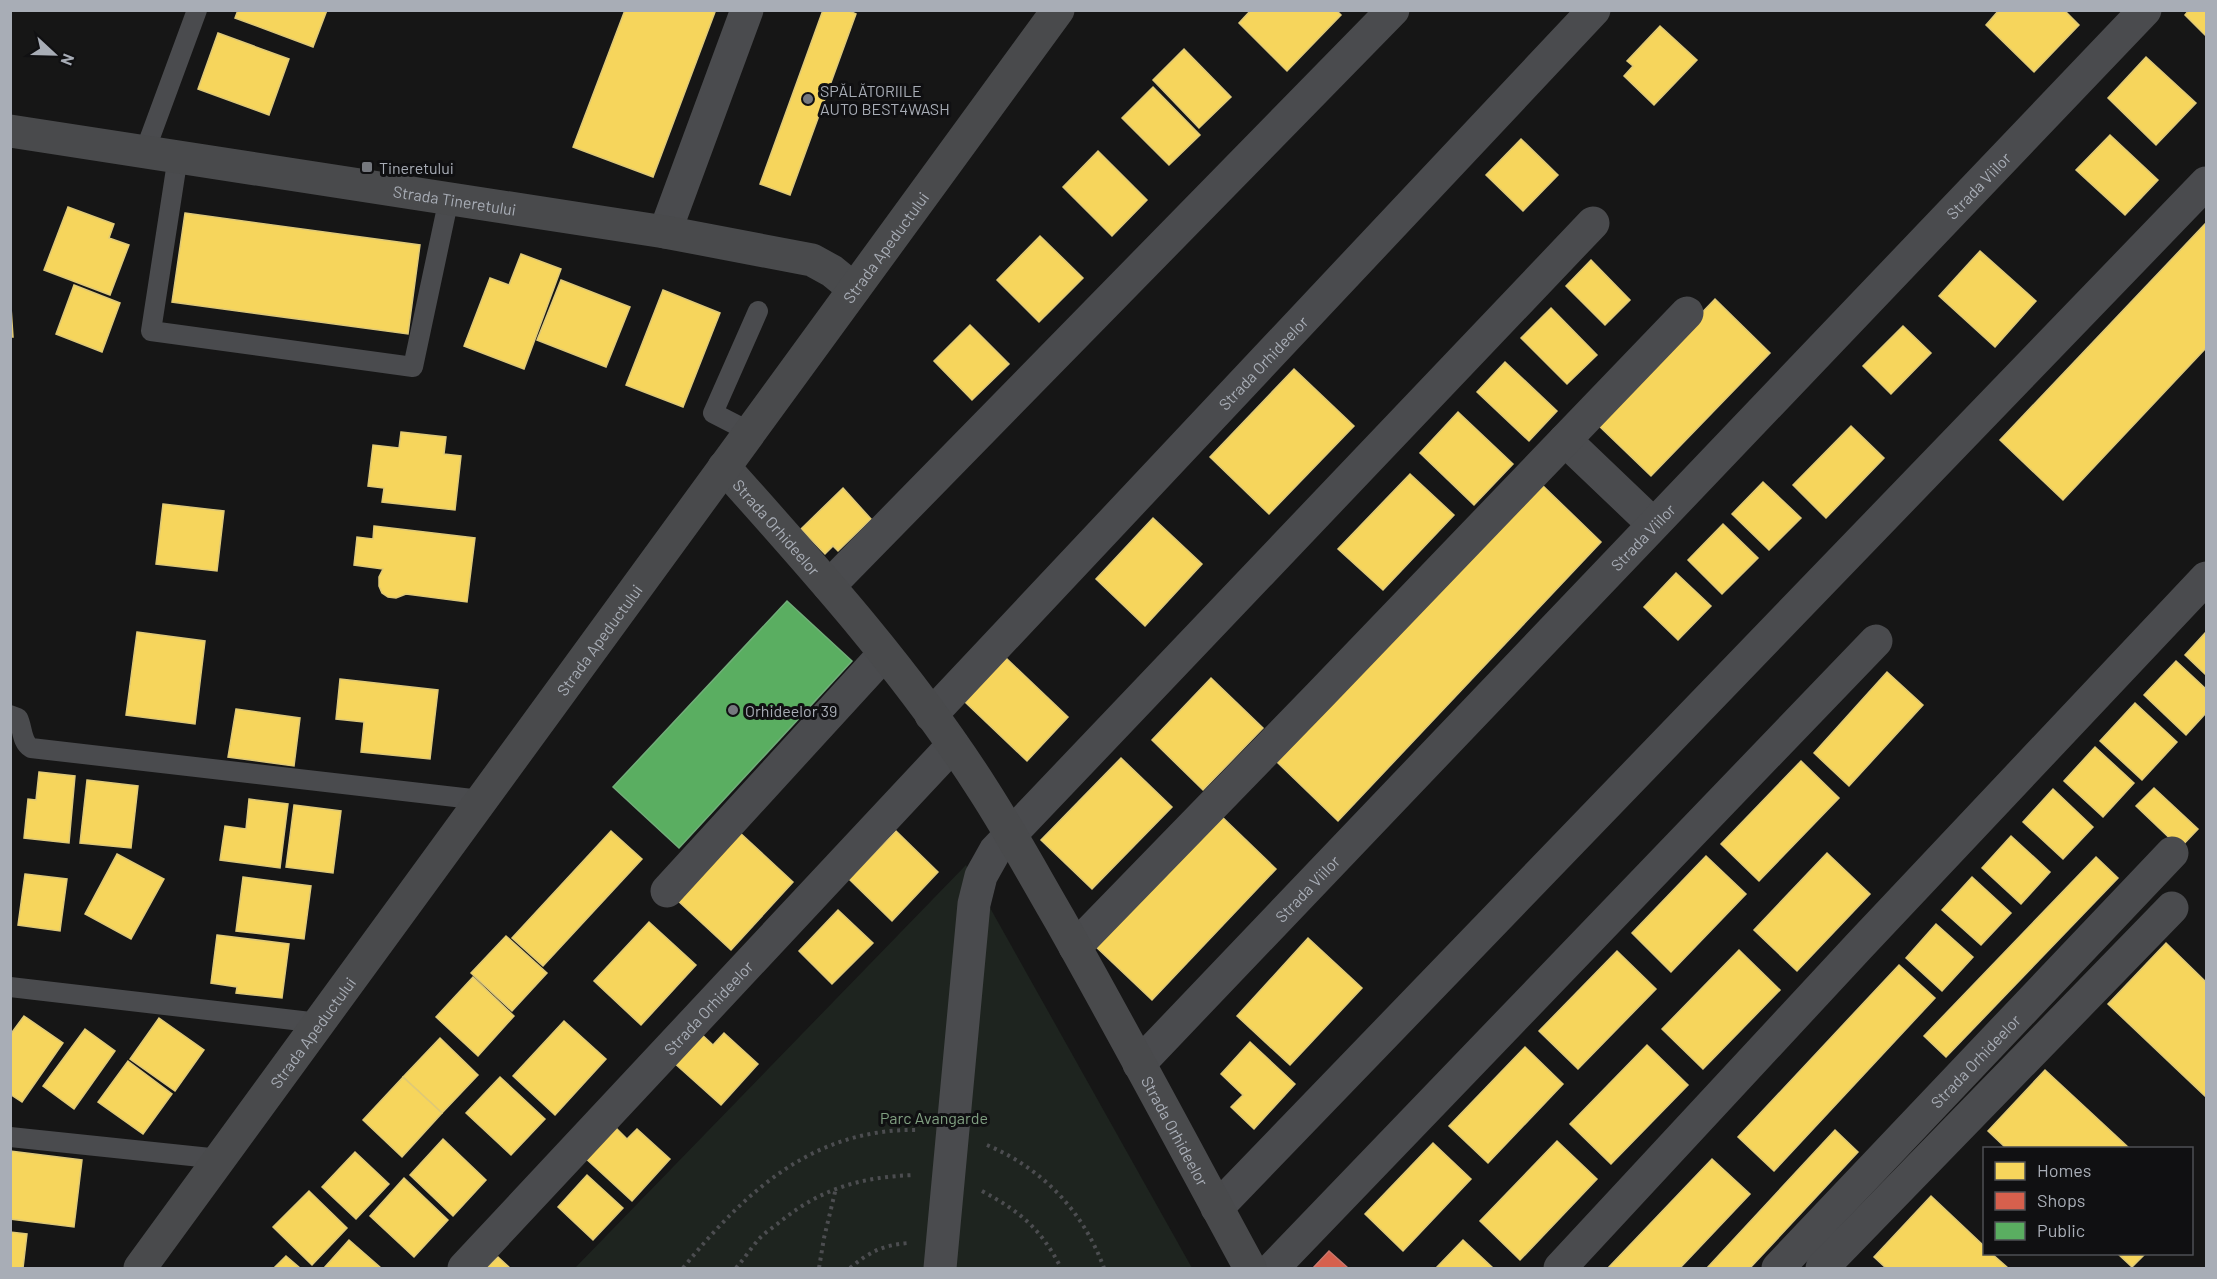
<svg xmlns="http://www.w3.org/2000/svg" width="2217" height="1279" viewBox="0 0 2217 1279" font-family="Barlow,sans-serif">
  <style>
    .green { fill: #1e241f }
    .homes { fill: #f6d55c; stroke: #dfc977; stroke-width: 1.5 }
    .shops { fill: #d6604d; stroke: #c8776c; stroke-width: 1.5 }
    .public { fill: #5aae61; stroke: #71ae7a; stroke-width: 1.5 }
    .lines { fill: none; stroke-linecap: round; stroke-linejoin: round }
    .path { stroke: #4c4d50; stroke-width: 4; stroke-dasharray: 3 4.5; stroke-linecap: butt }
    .lane { stroke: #4a4b4e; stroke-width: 20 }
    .street { stroke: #4a4b4e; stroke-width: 33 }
    .secondary { stroke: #494a4c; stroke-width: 33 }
    .poi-dot { fill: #75787e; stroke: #101012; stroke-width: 2 }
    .labels { text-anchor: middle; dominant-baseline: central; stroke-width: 6; stroke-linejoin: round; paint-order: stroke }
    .poi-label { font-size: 16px; fill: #a8adb6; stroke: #101012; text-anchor: start }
    .street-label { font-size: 16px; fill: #a8adb6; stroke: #101012 }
    .park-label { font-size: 16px; fill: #809f81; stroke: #101012 }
  </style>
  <rect width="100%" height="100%" fill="#161616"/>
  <polygon class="green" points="966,865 1192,1268 575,1268"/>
  <g class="homes">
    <polygon points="238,10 327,10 313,47 235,18"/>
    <polygon points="625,10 709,10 715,12 653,177 573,147"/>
    <polygon points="823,10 847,10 856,14 790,195 760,184"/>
    <polygon points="1251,10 1336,10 1341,15 1287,71 1239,23"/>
    <polygon points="1999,10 2064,10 2079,25 2034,72 1986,25"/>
    <polygon points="2189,10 2206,10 2206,36 2185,15"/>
    <polygon points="1660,26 1697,60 1654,105 1624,76 1633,66 1627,61"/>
    <polygon points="218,33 289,59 269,115 198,89"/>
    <polygon points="1184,49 1231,97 1199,128 1153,80"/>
    <polygon points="2146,57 2196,103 2156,145 2108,98"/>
    <polygon points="1153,87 1200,135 1169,165 1122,118"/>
    <polygon points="2110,135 2158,180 2125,215 2076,170"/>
    <polygon points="1521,139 1558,175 1523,211 1486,175"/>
    <polygon points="1098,151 1147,200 1112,236 1063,187"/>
    <polygon points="68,207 114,224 109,238 129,245 110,295 44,270"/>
    <polygon points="185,213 420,245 408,334 172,302"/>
    <polygon points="2206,223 2206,348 2063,500 2000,440"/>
    <polygon points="1040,236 1083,278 1039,322 997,280"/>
    <polygon points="1980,251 2036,301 1995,347 1939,296"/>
    <polygon points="521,254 561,269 524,369 464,346 490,278 509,285"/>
    <polygon points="1591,260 1630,300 1605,325 1566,286"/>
    <polygon points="561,280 630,307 606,367 537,340"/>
    <polygon points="74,285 120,303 102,352 56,334"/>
    <polygon points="663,290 720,313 683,407 626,385"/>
    <polygon points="10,292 13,337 10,337"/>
    <polygon points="1715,299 1770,353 1651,476 1596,423"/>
    <polygon points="1551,308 1597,355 1567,384 1521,338"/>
    <polygon points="970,325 1009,364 972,400 934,361"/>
    <polygon points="1903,326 1931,353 1891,394 1863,366"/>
    <polygon points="1505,362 1557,411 1529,441 1477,392"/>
    <polygon points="1294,369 1354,426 1269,514 1210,457"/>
    <polygon points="1458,412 1513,464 1474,505 1420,453"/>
    <polygon points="1851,426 1884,458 1826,518 1793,485"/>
    <polygon points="401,432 446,437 444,454 461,456 455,510 382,502 384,488 368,486 373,445 399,448"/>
    <polygon points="1410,474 1454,515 1383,590 1338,549"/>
    <polygon points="1763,482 1801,518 1769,550 1732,514"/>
    <polygon points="1540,483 1601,542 1338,821 1277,762"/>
    <polygon points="843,488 871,519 838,551 833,546 825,554 801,529"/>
    <polygon points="163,504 224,511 217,571 156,564"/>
    <polygon points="1153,518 1202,564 1145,626 1096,579"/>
    <polygon points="1723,524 1758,558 1722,594 1688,560"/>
    <polygon points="374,526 475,538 467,602 406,594 396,598 388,597 382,593 379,586 379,577 383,569 354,565 357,537 373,539"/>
    <polygon points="1676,573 1711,606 1678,640 1644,607"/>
    <polygon points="137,632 205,641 195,724 126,715"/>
    <polygon points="2206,632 2206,675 2185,655"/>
    <polygon points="1006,658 1068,717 1027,761 965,702"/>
    <polygon points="2176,661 2206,689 2206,713 2186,735 2144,695"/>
    <polygon points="1887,672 1923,705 1849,786 1814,753"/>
    <polygon points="1211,678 1263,728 1203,790 1152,740"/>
    <polygon points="340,679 438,690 430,759 361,752 364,722 336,719"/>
    <polygon points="2135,703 2177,742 2142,780 2100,741"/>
    <polygon points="236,709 300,718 294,766 228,757"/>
    <polygon points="2095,747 2134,783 2103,817 2064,781"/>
    <polygon points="1121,758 1172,807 1092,889 1041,840"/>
    <polygon points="1801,761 1839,798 1759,881 1721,844"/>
    <polygon points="39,772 75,776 69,843 24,838 28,799 36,800"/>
    <polygon points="87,780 138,786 131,848 80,843"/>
    <polygon points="2154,788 2198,829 2180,848 2136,806"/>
    <polygon points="2053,789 2093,827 2063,859 2023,822"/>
    <polygon points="249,799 288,804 280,868 220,860 225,826 246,829"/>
    <polygon points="294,805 341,811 333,873 286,867"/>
    <polygon points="1218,813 1276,869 1152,1000 1093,944"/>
    <polygon points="611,831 642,859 543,966 512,938"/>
    <polygon points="738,831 793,882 731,950 676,899"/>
    <polygon points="896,831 938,872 892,921 849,879"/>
    <polygon points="2011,836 2050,872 2021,904 1982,868"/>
    <polygon points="1827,853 1870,894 1797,971 1754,930"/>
    <polygon points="117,854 164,879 131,939 85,914"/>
    <polygon points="1706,856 1746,894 1671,972 1632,933"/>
    <polygon points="2096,857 2118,878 1946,1057 1924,1036"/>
    <polygon points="25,874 67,879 60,931 18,925"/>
    <polygon points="243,877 311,886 304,939 236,931"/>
    <polygon points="1972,877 2011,913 1981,945 1942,910"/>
    <polygon points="838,910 873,943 832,984 799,951"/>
    <polygon points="649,922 696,965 641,1025 594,981"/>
    <polygon points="1936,924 1973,957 1942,991 1906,958"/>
    <polygon points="217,935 289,944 282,998 236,993 237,987 211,983"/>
    <polygon points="506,936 547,973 512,1011 471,973"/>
    <polygon points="1308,938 1362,988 1290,1065 1237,1016"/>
    <polygon points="2166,943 2206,982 2206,1097 2108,1004"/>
    <polygon points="1739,950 1780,990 1703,1069 1662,1029"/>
    <polygon points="1617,951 1656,989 1578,1069 1539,1031"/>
    <polygon points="1899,965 1935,998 1774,1171 1738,1137"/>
    <polygon points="473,977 514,1016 478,1056 436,1017"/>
    <polygon points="24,1016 63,1043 22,1102 10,1094 10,1035"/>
    <polygon points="159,1018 204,1050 175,1091 130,1059"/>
    <polygon points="564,1021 606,1059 555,1115 513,1076"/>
    <polygon points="85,1029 115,1051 74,1109 43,1086"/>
    <polygon points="699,1032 713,1045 724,1033 758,1064 721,1105 672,1061"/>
    <polygon points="440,1038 478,1075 442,1113 403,1077"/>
    <polygon points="1250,1042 1295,1084 1254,1129 1231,1107 1243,1095 1221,1074"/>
    <polygon points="1647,1045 1688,1085 1611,1164 1570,1124"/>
    <polygon points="1525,1047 1563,1084 1488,1163 1449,1126"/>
    <polygon points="128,1061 172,1094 143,1134 98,1102"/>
    <polygon points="2045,1070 2129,1148 2006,1148 1988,1131"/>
    <polygon points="403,1077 442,1113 402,1157 363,1120"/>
    <polygon points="500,1077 545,1119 511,1155 466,1113"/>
    <polygon points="611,1123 627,1139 637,1129 670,1159 632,1201 582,1155"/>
    <polygon points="1835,1130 1858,1152 1750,1268 1707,1268"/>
    <polygon points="443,1139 486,1180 453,1216 410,1175"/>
    <polygon points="1557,1141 1597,1179 1520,1260 1480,1221"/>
    <polygon points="1433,1143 1471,1179 1403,1251 1365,1214"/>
    <polygon points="10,1151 82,1160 74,1227 10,1219"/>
    <polygon points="355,1152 389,1184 356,1219 322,1187"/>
    <polygon points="1712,1159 1750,1194 1680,1268 1608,1268"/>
    <polygon points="587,1175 623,1208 593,1240 558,1207"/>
    <polygon points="404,1178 448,1220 414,1257 370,1216"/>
    <polygon points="309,1191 347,1228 312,1265 273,1227"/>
    <polygon points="1931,1196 1984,1246 1984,1254 1992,1254 2008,1268 1886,1268 1874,1257"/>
    <polygon points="10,1232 27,1234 23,1268 10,1268"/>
    <polygon points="349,1240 381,1268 324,1268"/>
    <polygon points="1463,1240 1493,1268 1436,1268"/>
    <polygon points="2118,1254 2145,1254 2132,1267"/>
    <polygon points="286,1256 300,1268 274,1268"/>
    <polygon points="498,1257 510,1268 486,1268"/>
  </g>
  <polygon class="shops" points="1329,1251 1348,1268 1313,1268"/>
  <polygon class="public" points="787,601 852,661 679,848 613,787"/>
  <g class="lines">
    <g class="path">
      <path d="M987 1145C1043 1169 1083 1211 1104 1268"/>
      <path d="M982 1191C1021 1212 1041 1229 1061 1268"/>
      <path d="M683 1268C745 1192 813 1128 918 1130"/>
      <path d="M736 1268C744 1259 751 1248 759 1239 765 1232 774 1227 781 1221 822 1188 862 1177 914 1175"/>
      <polyline points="819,1268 824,1238 836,1188"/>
      <path d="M850 1268C869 1252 883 1245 908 1243"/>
    </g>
    <g class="lane">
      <polyline points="145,151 197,10"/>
      <polyline points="178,156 151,331 413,367 449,198"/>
      <polyline points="750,432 713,413 758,311"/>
      <path d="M10 715 18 718C23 728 21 742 31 748L481 800"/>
      <polyline points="10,987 319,1023"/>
      <polyline points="10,1137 220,1159"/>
    </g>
    <g class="street">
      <polyline points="665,232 747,10"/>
      <polyline points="1565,440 1653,524"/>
      <polyline points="829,586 1393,10"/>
      <path id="s1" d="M931 715 1594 10"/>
      <polyline points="667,891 884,654"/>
      <polyline points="1075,947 1319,696 1687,313"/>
      <path id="s2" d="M1139 1064 2145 10"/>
      <polyline points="1217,1208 2206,183"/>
      <path id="s3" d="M464 1268 953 745"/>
      <polyline points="940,1268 974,904 981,876 995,851 1593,223"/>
      <polyline points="1273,1268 1876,641"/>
      <polyline points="1560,1268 1859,946 2206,578"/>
      <path id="s4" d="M1778 1268 2172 853"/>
      <polyline points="1822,1268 2172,908"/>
    </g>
    <g class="secondary">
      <path id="s5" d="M10 131 665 232 812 260 832 271 854 289"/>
      <path id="s6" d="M724 467C816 570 910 674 984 791 1011 833 1035 877 1060 920 1125 1035 1187 1152 1250 1268"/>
      <path id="s7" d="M140 1268 1058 10"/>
    </g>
  </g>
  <g class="poi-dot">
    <circle cx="808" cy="99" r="6"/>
    <rect x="361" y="161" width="12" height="12" rx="3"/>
    <circle cx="733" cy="710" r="6"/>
  </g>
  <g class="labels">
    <g class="poi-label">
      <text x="820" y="90">SPĂLĂTORIILE<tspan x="820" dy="18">AUTO BEST4WASH</tspan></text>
      <text x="379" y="167">Tineretului</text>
      <text x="745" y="710">Orhideelor 39</text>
    </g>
    <g class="street-label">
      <text stroke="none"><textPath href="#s2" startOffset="1215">Strada Viilor</textPath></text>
      <text stroke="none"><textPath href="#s5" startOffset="450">Strada Tineretului</textPath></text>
      <text stroke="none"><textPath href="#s7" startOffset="1264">Strada Apeductului</textPath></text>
      <text stroke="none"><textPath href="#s1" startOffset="484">Strada Orhideelor</textPath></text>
      <text stroke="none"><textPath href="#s6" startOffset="80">Strada Orhideelor</textPath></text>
      <text stroke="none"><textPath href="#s2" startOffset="729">Strada Viilor</textPath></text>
      <text stroke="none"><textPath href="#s7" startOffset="778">Strada Apeductului</textPath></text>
      <text stroke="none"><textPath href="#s2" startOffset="243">Strada Viilor</textPath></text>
      <text stroke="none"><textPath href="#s3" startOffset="357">Strada Orhideelor</textPath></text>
      <text stroke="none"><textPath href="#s7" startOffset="292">Strada Apeductului</textPath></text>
      <text stroke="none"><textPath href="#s4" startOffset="286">Strada Orhideelor</textPath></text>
      <text stroke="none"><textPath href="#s6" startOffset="806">Strada Orhideelor</textPath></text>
    </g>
    <g class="park-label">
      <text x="934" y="1117">Parc Avangarde</text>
    </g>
  </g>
  <rect width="2217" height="1279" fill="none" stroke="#a8adb6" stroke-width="24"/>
  <rect x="1983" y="1147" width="210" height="108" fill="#101012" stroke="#4d4f54" stroke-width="1.5"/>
  <rect x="1995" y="1162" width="30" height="18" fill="#f6d55c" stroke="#4d4f54" stroke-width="1.5"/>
  <text x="2037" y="1177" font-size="18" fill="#a8adb6">Homes</text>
  <rect x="1995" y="1192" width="30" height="18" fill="#d6604d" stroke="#4d4f54" stroke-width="1.5"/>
  <text x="2037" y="1207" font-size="18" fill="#a8adb6">Shops</text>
  <rect x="1995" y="1222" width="30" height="18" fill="#5aae61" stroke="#4d4f54" stroke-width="1.5"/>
  <text x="2037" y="1237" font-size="18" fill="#a8adb6">Public</text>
  <g transform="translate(54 54) rotate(112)" stroke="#101012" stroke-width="4.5" paint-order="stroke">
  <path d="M0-4.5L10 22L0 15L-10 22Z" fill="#a8adb6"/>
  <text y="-9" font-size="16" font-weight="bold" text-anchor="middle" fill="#a8adb6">N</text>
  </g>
</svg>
